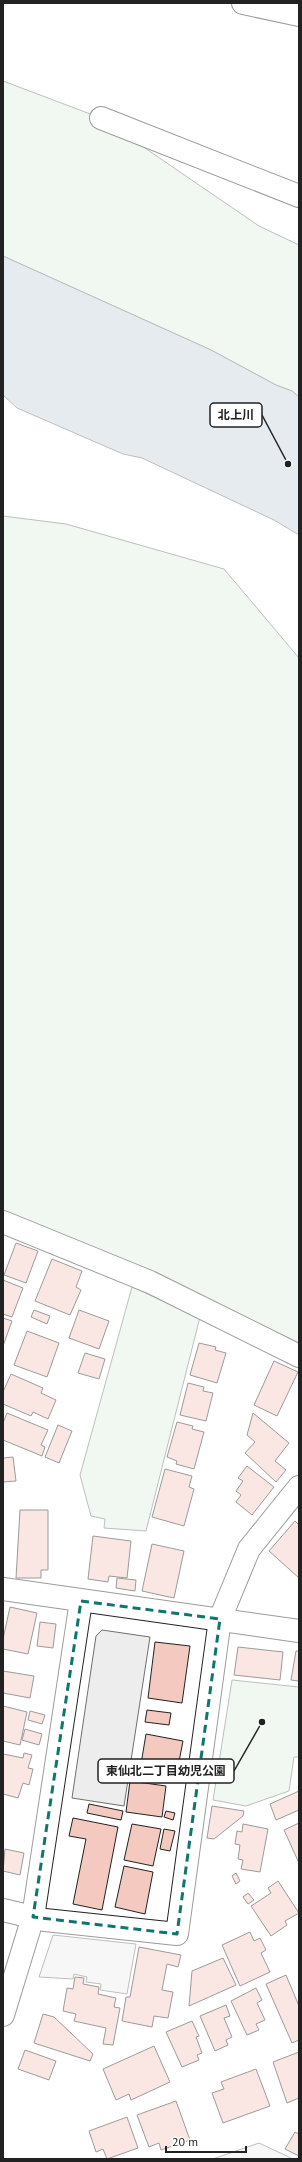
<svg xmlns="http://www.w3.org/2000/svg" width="302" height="2162" viewBox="0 0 302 2162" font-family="'PT Sans','Noto Sans JP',sans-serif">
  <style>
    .green { fill: #e0efe3; stroke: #6f6f6f }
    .parking { fill: #ededed; stroke: #6f6f6f }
    .water { fill: #c7d3dd; stroke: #6f6f6f }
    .building { fill: #f3c9c0; stroke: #222 }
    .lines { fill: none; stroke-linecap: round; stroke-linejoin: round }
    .minor-casing { stroke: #222; stroke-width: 24 }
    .highway-casing { stroke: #222; stroke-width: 24 }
    .minor { stroke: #fff; stroke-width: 22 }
    .highway { stroke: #fff; stroke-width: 22 }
    .marked { fill: none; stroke: #0f766e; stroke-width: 3; stroke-dasharray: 8 5; stroke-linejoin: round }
    .leader { fill: none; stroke: #222; stroke-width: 1.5 }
    .callout-dot { fill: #222; stroke: #fff; stroke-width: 1.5 }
    .callout { fill: #fff; stroke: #222; stroke-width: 1.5 }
    .callout-label { font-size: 12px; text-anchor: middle; font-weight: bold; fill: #222 }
  </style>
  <rect width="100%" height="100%" fill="#fff"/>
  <g class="green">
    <polygon points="3,81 101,118 259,226 299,245 299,397 292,391 276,385 211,350 3,256"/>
    <polygon points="3,516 66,524 224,569 299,658 299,1344 159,1274 3,1211"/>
    <polygon points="132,1287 200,1317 146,1531 104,1528 105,1519 91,1516 80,1475"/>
    <polygon points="232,1680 299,1687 299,1757 294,1757 289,1791 246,1806 213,1800"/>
  </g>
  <g class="parking">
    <polygon points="102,1630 150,1637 124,1806 72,1798 96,1636"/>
    <polygon points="53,1935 136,1944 127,1994 100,1990 101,1984 86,1982 87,1977 74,1974 73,1979 39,1977"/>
    <polygon points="259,2143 293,2159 213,2159"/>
  </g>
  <polygon class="water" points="3,256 211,350 276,385 292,391 299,397 299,535 274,520 142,458 123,454 17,408 3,395"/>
  <g class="building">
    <polygon points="16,1243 38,1251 26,1283 4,1275"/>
    <polygon points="52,1259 82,1271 76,1287 81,1290 70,1315 35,1301"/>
    <polygon points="3,1280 23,1288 12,1317 3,1314"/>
    <polygon points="34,1310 50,1316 47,1324 31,1317"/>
    <polygon points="79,1310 109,1321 99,1349 69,1338"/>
    <polygon points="3,1318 12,1321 3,1346"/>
    <polygon points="27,1331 59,1343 47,1377 14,1365"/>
    <polygon points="199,1343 216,1347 215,1350 226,1353 217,1383 190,1375"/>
    <polygon points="85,1353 105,1359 99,1379 78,1373"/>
    <polygon points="274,1361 298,1372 277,1416 254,1405"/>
    <polygon points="11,1374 43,1388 41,1393 56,1400 48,1419 33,1412 31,1416 3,1404 3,1392"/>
    <polygon points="188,1383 204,1387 203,1391 213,1393 206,1421 180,1415"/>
    <polygon points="7,1413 48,1430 41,1445 45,1447 42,1456 3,1440 3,1423"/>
    <polygon points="253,1413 289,1443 275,1461 286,1470 276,1482 245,1453 255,1442 247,1435"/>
    <polygon points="177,1422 193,1426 192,1429 204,1432 194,1469 176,1464 177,1461 167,1457"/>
    <polygon points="58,1425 72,1431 59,1463 45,1457"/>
    <polygon points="13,1457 16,1481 3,1482 3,1458"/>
    <polygon points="247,1466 274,1487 252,1515 236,1502 241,1495 236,1491 243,1481 238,1478"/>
    <polygon points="165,1469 192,1476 189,1487 194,1489 184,1526 152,1517"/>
    <polygon points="20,1510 48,1510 48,1570 41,1570 41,1578 16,1578"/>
    <polygon points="295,1521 299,1525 299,1578 269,1551"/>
    <polygon points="93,1536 131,1541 127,1578 109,1576 108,1582 88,1579"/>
    <polygon points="152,1544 184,1551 174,1598 142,1591"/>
    <polygon points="117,1578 136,1580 135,1591 116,1588"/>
    <polygon points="10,1607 37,1613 28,1654 3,1649 3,1639"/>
    <polygon points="40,1622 56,1624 53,1648 37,1646"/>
    <polygon points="155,1642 190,1646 182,1703 148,1698"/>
    <polygon points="238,1647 283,1652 280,1680 234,1675"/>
    <polygon points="296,1651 299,1651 299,1681 291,1680"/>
    <polygon points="3,1671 34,1676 30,1698 3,1693"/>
    <polygon points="3,1706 27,1712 20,1745 3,1741"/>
    <polygon points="147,1710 171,1713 169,1725 145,1722"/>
    <polygon points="30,1711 45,1715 42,1724 28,1720"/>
    <polygon points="25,1729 42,1734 39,1745 22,1740"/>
    <polygon points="146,1734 183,1741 176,1777 140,1770"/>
    <polygon points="24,1753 32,1755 28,1768 33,1769 29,1785 23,1783 18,1798 3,1794 3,1754 23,1758"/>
    <polygon points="130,1781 166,1786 162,1817 126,1812"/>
    <polygon points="299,1791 299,1810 276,1820 270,1804"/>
    <polygon points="89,1804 123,1811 121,1820 87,1813"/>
    <polygon points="212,1806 244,1811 243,1816 214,1839 207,1838"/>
    <polygon points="166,1811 175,1813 173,1820 164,1817"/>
    <polygon points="73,1818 118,1827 102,1910 73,1904 86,1839 69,1836"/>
    <polygon points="299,1823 299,1863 284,1830"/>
    <polygon points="132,1824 161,1829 153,1866 124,1860"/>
    <polygon points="243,1824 268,1829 260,1872 241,1869 243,1860 238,1859 240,1845 235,1844 237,1831 242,1832"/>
    <polygon points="164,1829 175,1831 170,1851 160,1849"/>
    <polygon points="5,1849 24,1853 20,1875 3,1871"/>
    <polygon points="124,1866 153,1872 145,1914 115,1907"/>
    <polygon points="236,1873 240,1881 236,1884 232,1876"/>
    <polygon points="278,1881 299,1913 285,1921 287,1925 271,1936 251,1906 271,1893 268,1888"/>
    <polygon points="248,1893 254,1900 248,1904 243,1897"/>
    <polygon points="250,1932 254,1941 260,1938 266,1950 261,1953 270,1972 240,1986 222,1945"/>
    <polygon points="139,1947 181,1955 178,1967 167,1964 162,1990 173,1992 168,2018 154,2016 152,2027 122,2021 126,1997 130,1997"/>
    <polygon points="223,1958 236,1985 189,2006 192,1971"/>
    <polygon points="286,1975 299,2006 299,2040 292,2043 266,1984"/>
    <polygon points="75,1977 84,1978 83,1984 99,1987 98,1994 116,1998 114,2007 120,2008 113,2045 103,2044 106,2028 74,2021 76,2014 63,2011 67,1988 73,1989"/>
    <polygon points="256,1988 262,2000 257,2003 265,2020 256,2024 259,2030 247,2035 231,2001"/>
    <polygon points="226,2005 230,2016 224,2018 232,2037 226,2040 228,2045 215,2051 200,2016"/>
    <polygon points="43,2014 54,2017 93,2054 90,2061 34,2043"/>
    <polygon points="192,2021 199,2036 196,2037 202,2053 197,2055 199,2060 182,2067 166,2032"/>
    <polygon points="154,2046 170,2082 131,2100 129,2094 116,2100 103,2069"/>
    <polygon points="25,2050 56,2061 49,2080 18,2069"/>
    <polygon points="299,2052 299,2098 287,2103 273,2062"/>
    <polygon points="256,2069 270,2106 223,2123 212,2093 224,2089 221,2082"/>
    <polygon points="176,2101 190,2140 161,2150 159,2143 149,2147 137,2115"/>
    <polygon points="127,2117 138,2148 107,2159 103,2149 96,2152 89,2131"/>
    <polygon points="295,2132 299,2134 299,2156 285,2149"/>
  </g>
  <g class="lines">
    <defs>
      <g id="minor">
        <polyline points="101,118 299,196"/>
        <polyline points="3,1222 150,1282 299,1356"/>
        <polyline points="3,1589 299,1631"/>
        <polyline points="3,1910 45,1920 177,1934 220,1619 249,1549 299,1487"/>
        <polyline points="3,2015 33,1917 81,1601"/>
      </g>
      <polyline id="highway" points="243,3 299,15"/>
    </defs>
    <use href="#minor" class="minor-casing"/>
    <use href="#highway" class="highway-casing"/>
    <use href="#minor" class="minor"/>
    <use href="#highway" class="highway"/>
  </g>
  <path d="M0 0H302V2162H0ZM81 1601 220 1619 177 1934 33 1917Z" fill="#fff" fill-opacity=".55" fill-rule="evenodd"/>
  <path class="marked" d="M81 1601 220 1619 177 1934 33 1917Z"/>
  <path class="leader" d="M288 464L262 415M262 1722L234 1771"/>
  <g class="callout-dot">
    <circle cx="288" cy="464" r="4"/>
    <circle cx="262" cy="1722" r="4"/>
  </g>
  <g class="callout">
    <rect x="210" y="403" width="52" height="24" rx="4"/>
    <rect x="98" y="1759" width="136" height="24" rx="4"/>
  </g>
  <g class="callout-label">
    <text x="236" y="419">北上川</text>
    <text x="166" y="1775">東仙北二丁目幼児公園</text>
  </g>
  <rect width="302" height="2162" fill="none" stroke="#222222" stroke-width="8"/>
  <path d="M166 2146v6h80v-6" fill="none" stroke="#222222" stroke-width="2"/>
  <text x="172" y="2146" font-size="12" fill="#222222" stroke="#ffffff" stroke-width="3" paint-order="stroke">20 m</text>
</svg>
